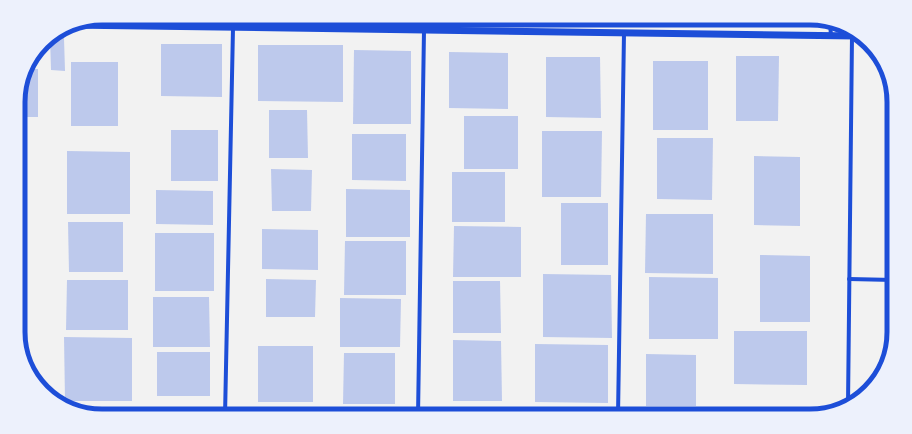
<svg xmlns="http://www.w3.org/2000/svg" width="912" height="434" viewBox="0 0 912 434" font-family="'PT Serif',serif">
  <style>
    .building { fill: #bdc9ec }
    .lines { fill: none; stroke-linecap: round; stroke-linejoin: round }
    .minor { stroke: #1d4ed8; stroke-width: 4 }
    .tertiary { stroke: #1d4ed8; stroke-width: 7 }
    .rim { fill: none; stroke: #1d4ed8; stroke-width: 5 }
  </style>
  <rect width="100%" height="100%" fill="#f2f2f2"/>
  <g class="building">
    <polygon points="50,37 64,38 65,71 51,70"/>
    <polygon points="161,44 222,44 222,97 161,96"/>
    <polygon points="258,45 343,45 343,102 258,101"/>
    <polygon points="354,50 411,51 411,124 353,124"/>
    <polygon points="449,52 508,53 508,109 449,108"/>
    <polygon points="736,56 779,56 778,121 736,121"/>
    <polygon points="546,57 600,57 601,118 546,117"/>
    <rect x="653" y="61" width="55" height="69"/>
    <rect x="71" y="62" width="47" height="64"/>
    <polygon points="26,69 38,69 38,117 18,117 18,96"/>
    <polygon points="269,110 307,110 308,158 269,158"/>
    <rect x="464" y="116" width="54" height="53"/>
    <rect x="171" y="130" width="47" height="51"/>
    <polygon points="542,131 602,131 601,197 542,197"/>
    <polygon points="352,134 406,134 406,181 352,180"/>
    <polygon points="657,138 713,138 712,200 657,199"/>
    <polygon points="67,151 130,152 130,214 67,214"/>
    <polygon points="754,156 800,157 800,226 754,225"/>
    <polygon points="271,169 312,170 311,211 272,211"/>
    <rect x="452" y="172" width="53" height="50"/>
    <polygon points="346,189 410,190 410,237 346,237"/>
    <polygon points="156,190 213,191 213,225 156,224"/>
    <rect x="561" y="203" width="47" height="62"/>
    <polygon points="646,214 713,214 713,274 645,273"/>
    <polygon points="68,222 123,222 123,272 69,272"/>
    <polygon points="454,226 521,227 521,277 453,277"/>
    <polygon points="262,229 318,230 318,270 262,269"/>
    <rect x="155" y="233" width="59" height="58"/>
    <polygon points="345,241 406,241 406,295 344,295"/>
    <polygon points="760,255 810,256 810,322 760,322"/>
    <polygon points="543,274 611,275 612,338 543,337"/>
    <polygon points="649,277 718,278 718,339 649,339"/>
    <polygon points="266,279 316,280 315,317 266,317"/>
    <polygon points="67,280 128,280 128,330 66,330"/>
    <polygon points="453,281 500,281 501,333 453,333"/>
    <polygon points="153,297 209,297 210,347 153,347"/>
    <polygon points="340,298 401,299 400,347 340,347"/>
    <polygon points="734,331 807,331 807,385 734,384"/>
    <polygon points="64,337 132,338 132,401 65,401"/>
    <polygon points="453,340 501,341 502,401 453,401"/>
    <polygon points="535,344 608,345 608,403 535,402"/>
    <rect x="258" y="346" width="55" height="56"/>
    <rect x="157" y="352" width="53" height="44"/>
    <polygon points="344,353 395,353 395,404 343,404"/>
    <polygon points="646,354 696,355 696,406 646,406"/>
  </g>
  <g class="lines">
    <g class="minor">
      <polyline points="830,22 831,36"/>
      <polyline points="849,279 894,280"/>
      <polyline points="848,405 852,36"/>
      <polyline points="225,416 233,28"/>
      <polyline points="418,416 424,30"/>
      <polyline points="618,416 624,33"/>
    </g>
    <polyline class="tertiary" points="68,25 857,36"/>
  </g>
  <path d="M0 0H912V434H0ZM102 25H810A77 77 0 0 1 887 102V332A77 77 0 0 1 810 409H102A77 77 0 0 1 25 332V102A77 77 0 0 1 102 25Z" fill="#edf1fc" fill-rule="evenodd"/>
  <path class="rim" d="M102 25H810A77 77 0 0 1 887 102V332A77 77 0 0 1 810 409H102A77 77 0 0 1 25 332V102A77 77 0 0 1 102 25Z"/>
</svg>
